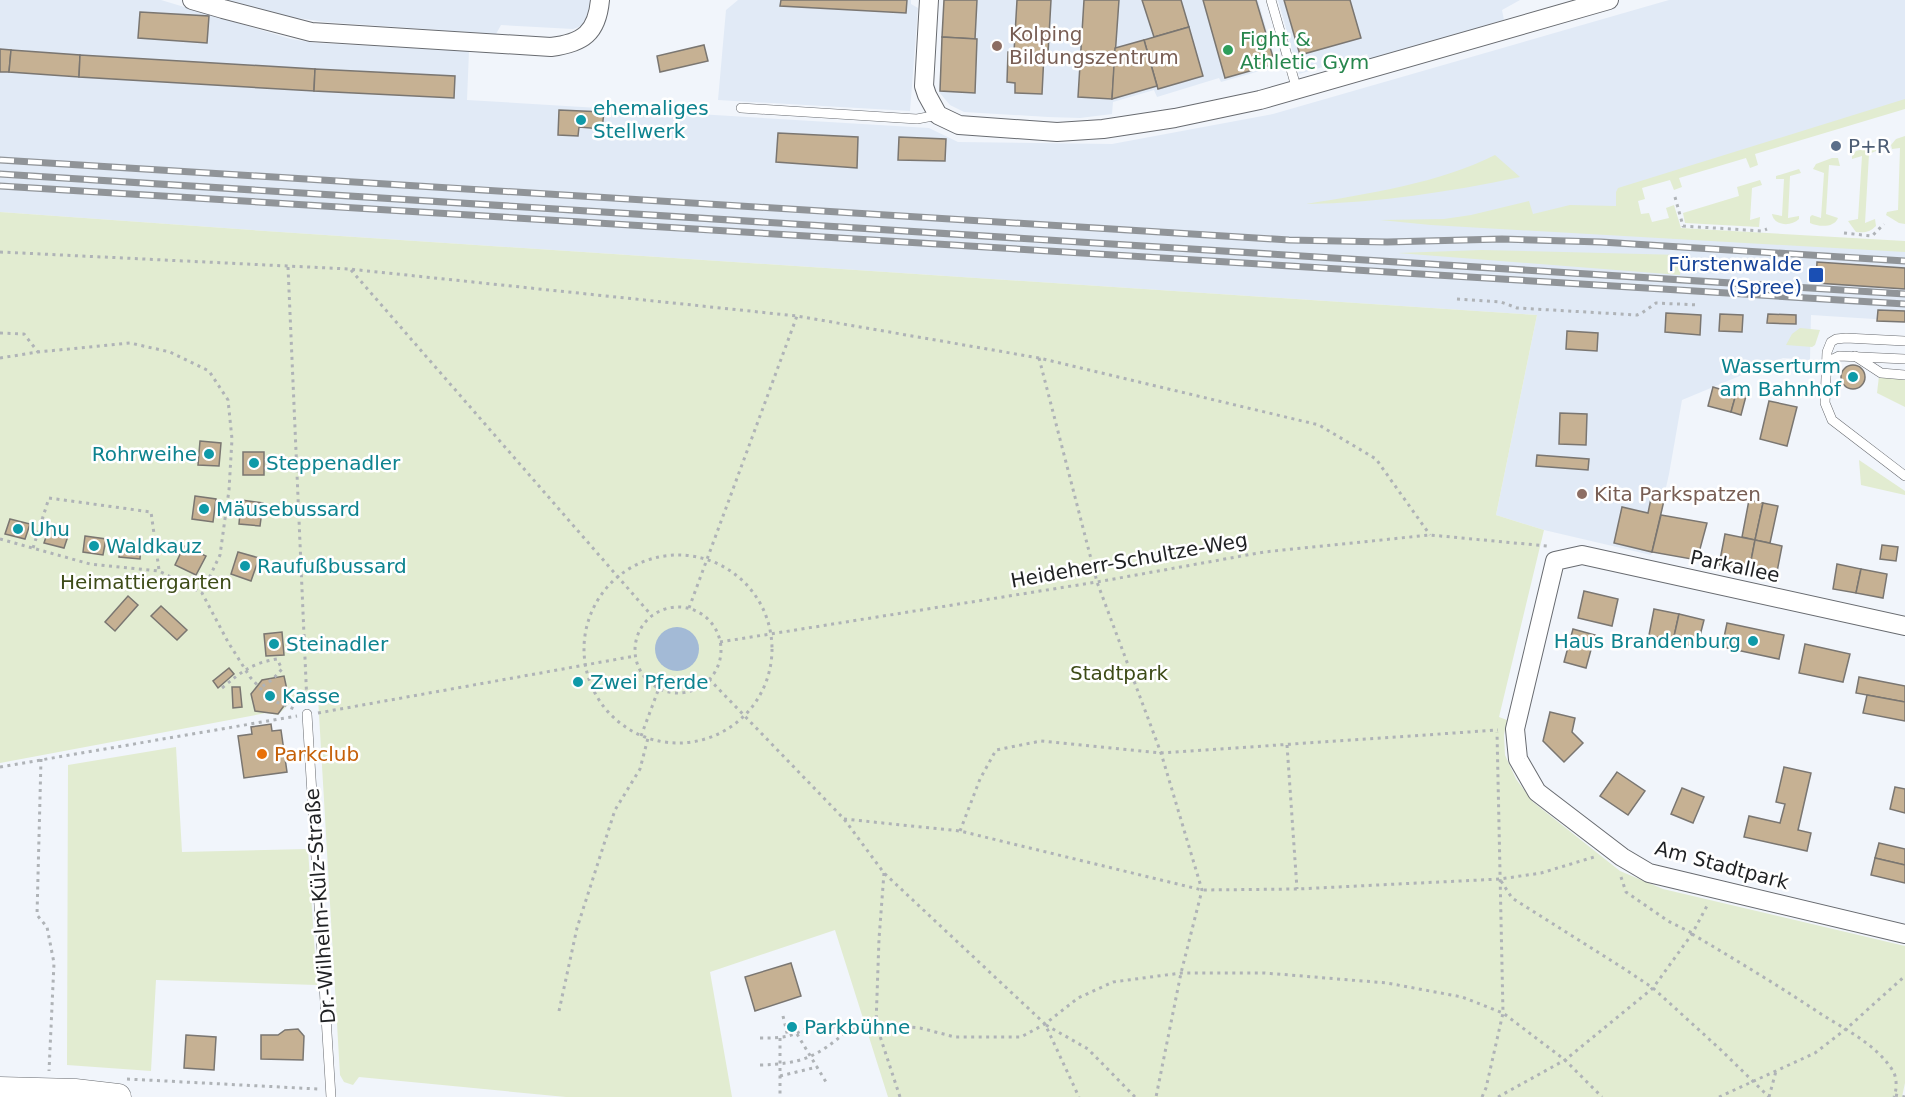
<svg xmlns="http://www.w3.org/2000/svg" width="1905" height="1097" viewBox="0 0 1905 1097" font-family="'DejaVu Sans',sans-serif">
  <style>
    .built { fill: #e1eaf6 }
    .green { fill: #e2ecd1 }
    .water { fill: #a3bad6 }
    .building { fill: #c6b193; stroke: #7a7671; stroke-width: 1.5 }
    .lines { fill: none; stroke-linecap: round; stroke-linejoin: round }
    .service-casing { stroke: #686b70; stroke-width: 10 }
    .minor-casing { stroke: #686b70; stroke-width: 20 }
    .secondary-casing { stroke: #686b70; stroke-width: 27 }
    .path { stroke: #afb3b7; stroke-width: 3; stroke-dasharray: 3 4.5; stroke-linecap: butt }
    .service { stroke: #fff; stroke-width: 9 }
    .minor { stroke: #fff; stroke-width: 18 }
    .secondary { stroke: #fff; stroke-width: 26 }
    .rail-casing { stroke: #909498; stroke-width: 7 }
    .rail { stroke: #fff; stroke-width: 4.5; stroke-dasharray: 14; stroke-linecap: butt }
    .education-dot { fill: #8d6e63; stroke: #fff; stroke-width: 2 }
    .leisure-dot { fill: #2e9e5b; stroke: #fff; stroke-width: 2 }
    .culture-dot { fill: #0f9aa8; stroke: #fff; stroke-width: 2 }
    .service-dot { fill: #5c6f8a; stroke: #fff; stroke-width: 2 }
    .transit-dot { fill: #1a4fb4; stroke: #fff; stroke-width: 2 }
    .food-dot { fill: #e8710a; stroke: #fff; stroke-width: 2 }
    .labels { text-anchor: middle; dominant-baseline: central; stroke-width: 5; stroke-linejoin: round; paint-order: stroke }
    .education-label { font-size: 20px; fill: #785e54; stroke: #fff; text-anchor: start }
    .leisure-label { font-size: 20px; fill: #27864d; stroke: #fff; text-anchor: start }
    .culture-label { font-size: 20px; fill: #0d838f; stroke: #fff; text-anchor: start }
    .service-label { font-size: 20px; fill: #4e5e75; stroke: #fff; text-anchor: start }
    .transit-label { font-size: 20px; fill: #164399; stroke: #fff; text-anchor: end }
    .street-label { font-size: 20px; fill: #1f2123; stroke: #fff }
    .park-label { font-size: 20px; fill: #3d4b17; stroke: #fff }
    .food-label { font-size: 20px; fill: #c56008; stroke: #fff; text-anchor: start }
  </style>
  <rect width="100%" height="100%" fill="#f1f5fb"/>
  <g class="built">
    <polygon points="0,0 161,0 291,39 316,43 469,51 467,100 929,128 958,142 1112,144 1273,114 1669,0 1905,0 1905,103 1631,188 1641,229 1905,247 1905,321 1811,315 1810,360 1783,358 1682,400 1669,474 1651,555 1544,530 1496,515 1537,315 280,232 0,212"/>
    <polygon points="223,0 590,0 589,13 581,26 573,29 501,25 496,34 325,22 283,16"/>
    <polygon points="738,0 911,0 911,4 918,8 910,111 718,100 726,10"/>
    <polygon points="944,0 1258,0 1277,66 1221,82 1219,78 1157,97 1154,90 1113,102 1112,114 1080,118 1048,117 964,112 950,105 939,92"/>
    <polygon points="1278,0 1520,0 1502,10 1504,20 1369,60 1367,54 1299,74"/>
  </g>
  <g class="green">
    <polygon points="1905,99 1905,109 1755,154 1758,165 1750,168 1746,158 1679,178 1682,187 1674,190 1670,180 1642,188 1645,199 1638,201 1641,214 1649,213 1652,222 1669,218 1666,208 1674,205 1681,228 1905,241 1905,252 1431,225 1380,220 1444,219 1471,215 1529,201 1533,214 1570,205 1616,206 1616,192 1618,188"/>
    <polygon points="1905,136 1905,224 1899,223 1886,215 1887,212 1898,210 1900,148 1892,149 1891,145 1896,139"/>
    <path d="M1878 145 1883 148 1869 154 1865 223 1875 219 1876 226C1870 232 1865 233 1856 232L1848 221 1858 219 1862 156 1852 159V156L1856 151Z"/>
    <path d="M1495 155 1520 177C1449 192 1378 203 1306 204 1367 194 1440 183 1495 155Z"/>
    <path d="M1832 158H1838L1840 166 1829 165 1826 214 1838 218C1834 228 1819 227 1810 223V217L1812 215 1821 218 1824 173 1813 169 1816 164Z"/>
    <path d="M1799 169 1801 173 1790 176 1788 218 1799 216V219C1791 227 1774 226 1772 214L1782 216 1784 179H1776V176Z"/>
    <polygon points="1760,180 1762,185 1752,188 1750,220 1760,217 1759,227 1685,223 1683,213 1739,196 1737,187"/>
    <polygon points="0,212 280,232 1537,315 1496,515 1544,530 1499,717 1507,720 1504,735 1505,755 1516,779 1533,802 1620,871 1663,889 1905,946 1905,1083 1902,1097 888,1097 835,930 710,972 732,1097 566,1097 359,1077 353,1085 344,1082 340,1075 318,697 296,697 278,715 266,713 0,763"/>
    <polygon points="1482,250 1682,255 1680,275 1398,253"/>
    <polygon points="1800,328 1820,330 1815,345 1812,347 1786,345 1792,334"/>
    <polygon points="1879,376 1905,378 1905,407 1877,393"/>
    <polygon points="1859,460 1905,491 1905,495 1861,485"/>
    <polygon points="176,747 182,852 308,849 317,985 156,980 151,1071 67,1065 68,765"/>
  </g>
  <circle class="water" cx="677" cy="649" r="22"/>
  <g class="building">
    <polygon points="781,0 907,0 906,13 780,6"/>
    <polygon points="944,0 977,0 975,39 942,37"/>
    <polygon points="1017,0 1051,0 1048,54 1014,52"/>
    <polygon points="1084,0 1119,0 1112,99 1078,97"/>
    <polygon points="1142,0 1181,0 1189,27 1154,37"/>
    <polygon points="1203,0 1256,0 1275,64 1225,78"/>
    <polygon points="1284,0 1350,0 1361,38 1300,55"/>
    <polygon points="140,12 209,16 207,43 138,38"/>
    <polygon points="1189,27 1203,76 1158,89 1144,40"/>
    <polygon points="942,37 977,39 975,93 940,91"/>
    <polygon points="1144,40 1157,86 1112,99 1115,48"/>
    <polygon points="704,45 708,61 660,72 657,56"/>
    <polygon points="0,49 11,50 9,72 0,72"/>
    <polygon points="11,50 80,55 79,77 9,72"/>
    <polygon points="1008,52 1044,54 1042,94 1015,93 1015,83 1007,82"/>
    <polygon points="80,55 315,69 314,91 79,77"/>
    <polygon points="315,69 455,76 454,98 314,91"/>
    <polygon points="559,110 604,112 602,129 579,127 578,136 558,135"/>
    <polygon points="778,133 858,137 857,168 776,162"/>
    <polygon points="899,137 946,139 945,161 898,160"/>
    <polygon points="1817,262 1905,268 1905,289 1816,283"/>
    <polygon points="1878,310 1905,311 1905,322 1877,321"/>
    <polygon points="1666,313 1701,315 1700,335 1665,332"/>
    <polygon points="1720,314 1743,315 1742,332 1719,331"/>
    <polygon points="1768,314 1796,315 1796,324 1767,323"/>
    <polygon points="1567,331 1598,333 1597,351 1566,349"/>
    <circle cx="1853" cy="377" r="12"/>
    <polygon points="1713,387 1736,394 1731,412 1708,406"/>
    <polygon points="1736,394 1746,396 1741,415 1731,412"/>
    <polygon points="1769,401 1797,407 1787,446 1760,439"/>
    <polygon points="1560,413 1587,414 1586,445 1559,444"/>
    <polygon points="200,441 221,443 219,466 198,465"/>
    <rect x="243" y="452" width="21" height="23"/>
    <polygon points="1537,455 1589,459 1588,470 1536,466"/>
    <polygon points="1653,489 1666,492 1652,552 1614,543 1622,507 1648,513"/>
    <polygon points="195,496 216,499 213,522 192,519"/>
    <polygon points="241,500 263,503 260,526 239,524"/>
    <polygon points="1749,500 1763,503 1755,540 1742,537"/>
    <polygon points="1763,503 1778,506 1770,543 1755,540"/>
    <polygon points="1661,515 1707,523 1697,560 1652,552"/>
    <polygon points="10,519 30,524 25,539 5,534"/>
    <polygon points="49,528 69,533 64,548 44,543"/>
    <polygon points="1725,534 1755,540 1749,571 1719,565"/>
    <polygon points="85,536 106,539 103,555 83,552"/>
    <polygon points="1755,540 1782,546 1776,577 1749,571"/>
    <polygon points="120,542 141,544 140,559 119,557"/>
    <polygon points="1882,545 1898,547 1896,561 1880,559"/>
    <polygon points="184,546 206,556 196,575 175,565"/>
    <polygon points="238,552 259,558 251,581 231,574"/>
    <polygon points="1837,564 1861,569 1856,593 1833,589"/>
    <polygon points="1861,569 1887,574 1883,598 1856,593"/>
    <polygon points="1584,591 1618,599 1612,626 1578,618"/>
    <polygon points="128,596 138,605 115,631 105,622"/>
    <polygon points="161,606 187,630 177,640 151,616"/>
    <polygon points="1654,609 1679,614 1673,641 1649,635"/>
    <polygon points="1679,614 1704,620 1697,647 1673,641"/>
    <polygon points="1727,623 1784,635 1779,659 1722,647"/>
    <polygon points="1573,629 1595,635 1586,668 1564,662"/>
    <polygon points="282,632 284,655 266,656 264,634"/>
    <polygon points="1805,644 1850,654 1843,682 1799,673"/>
    <polygon points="229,668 234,674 218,688 213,681"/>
    <polygon points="284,676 289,699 278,714 255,711 251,694 262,680"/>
    <polygon points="1859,677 1905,686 1905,702 1856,693"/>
    <polygon points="232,687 240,687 242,707 233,708"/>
    <polygon points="1867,695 1905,702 1905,721 1863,713"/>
    <polygon points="1550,712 1575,718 1572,732 1583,743 1564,762 1543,741"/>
    <polygon points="271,724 272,731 281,730 287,772 244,778 238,736 252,734 251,727"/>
    <polygon points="1784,767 1811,773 1798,830 1811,833 1807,851 1744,837 1749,816 1780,823 1785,804 1776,802"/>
    <polygon points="1617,772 1645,791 1628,815 1600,796"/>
    <polygon points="1895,787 1905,789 1905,813 1890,809"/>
    <polygon points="1682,788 1704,797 1693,823 1671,814"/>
    <polygon points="1879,843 1905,849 1905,865 1875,858"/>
    <polygon points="1875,858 1905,865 1905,883 1871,875"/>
    <polygon points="791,963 801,996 755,1011 745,977"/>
    <polygon points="298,1029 304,1036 303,1060 261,1059 261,1035 278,1035 285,1030"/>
    <polygon points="186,1035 216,1037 214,1070 184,1068"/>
  </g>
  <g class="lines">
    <defs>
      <g id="service">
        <polyline points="1271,0 1297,90"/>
        <polyline points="741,108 917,119 938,115"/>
        <polyline points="1905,341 1846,338 1836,339 1831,342 1827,352 1825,403 1832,420 1905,476"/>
        <polyline points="1855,356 1881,373 1905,375"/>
        <polyline points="1827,362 1839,356 1905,359"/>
        <polyline points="307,714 331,1097"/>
      </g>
      <g id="minor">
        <path d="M192 0 223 9 311 32 551 47C583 43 597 33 600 0"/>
        <polyline points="929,0 924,86 927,95 938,115 959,125 1057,132 1103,129 1175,118 1260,100 1609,0"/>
        <polyline points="1905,626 1582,555 1555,561 1515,729 1518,759 1537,792 1622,857 1649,873 1905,934"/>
      </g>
      <polyline id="secondary" points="0,1090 75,1092 118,1097"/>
    </defs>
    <use href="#service" class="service-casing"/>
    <use href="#minor" class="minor-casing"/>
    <use href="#secondary" class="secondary-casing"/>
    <g class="path">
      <polyline points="1675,197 1683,226 1762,231 1767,229"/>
      <polyline points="1844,233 1872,236 1884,224"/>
      <polyline points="0,252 349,269 797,316 1039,358 1319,425 1376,459 1430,535"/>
      <polyline points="288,267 307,704"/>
      <polyline points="351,270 652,616"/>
      <polyline points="1457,299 1501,302 1517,308 1637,315 1642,313 1656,303 1699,305"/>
      <polyline points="0,333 24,334 38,352"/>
      <polyline points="0,358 38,352 130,343 170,352 209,371 228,400 232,439 229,490 220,555 202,593"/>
      <polyline points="1039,358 1097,582 1161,753 1202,890 1181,973 1156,1097"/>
      <polyline points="0,539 90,564 159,571 202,593 228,642 250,677 271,700 297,710"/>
      <polyline points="33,548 49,498 151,512 159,570"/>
      <circle cx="678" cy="649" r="94"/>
      <circle cx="678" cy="650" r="43"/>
      <polyline points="689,608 797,316"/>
      <polyline points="720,642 1097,582 1264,552 1430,535 1547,546"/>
      <polyline points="709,679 844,819 884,873 1045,1024 1079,1097"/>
      <path d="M222 688C241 672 252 663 277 659L282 669 273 679 260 688"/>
      <polyline points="318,713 635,656"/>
      <polyline points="641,736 659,688"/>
      <polyline points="1287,745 1297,889"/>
      <polyline points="41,759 37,915 47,927 54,963 49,1071"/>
      <polyline points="0,767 297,716"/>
      <polyline points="844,819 960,831 1202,890 1297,889 1500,879 1541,873 1594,857"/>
      <polyline points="960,831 980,779 996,750 1041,741 1161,753 1498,730"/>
      <polyline points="884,873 879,939 876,1024 900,1097"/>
      <polyline points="1621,877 1626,892 1668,921 1692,933"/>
      <polyline points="1501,881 1512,898 1623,968 1653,988 1721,1050 1769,1097"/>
      <path d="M1692 934C1736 960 1779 986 1821 1014 1846 1030 1876 1044 1893 1071 1897 1078 1897 1089 1894 1097"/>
      <polyline points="559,1011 577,928 615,810 640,769 648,738"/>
      <polyline points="783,1016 788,1037"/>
      <polyline points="1046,1025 1088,1049 1135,1097"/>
      <polyline points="797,1034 826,1082"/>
      <path d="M760 1038C785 1038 793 1037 815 1023L847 1031 876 1024 920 1028 955 1037H1021L1045 1024 1078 998 1113 982 1181 973H1265L1387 983 1462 997 1503 1013 1565 1060 1602 1097"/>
      <polyline points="780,1038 780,1094"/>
      <path d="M760 1065C801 1064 817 1057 847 1031"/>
      <polyline points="780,1076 817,1067"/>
      <polyline points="127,1079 318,1089"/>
      <polyline points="1895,1095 1905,1097"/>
      <polyline points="1482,1097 1486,1088 1503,1013 1497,732"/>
      <polyline points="1498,1097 1565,1060 1653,988 1692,934 1708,904"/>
      <polyline points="1719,1097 1815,1053 1846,1029 1905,976"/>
      <polyline points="1769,1097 1776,1071"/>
    </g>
    <use href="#service" class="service"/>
    <use href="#minor" class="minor"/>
    <use href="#secondary" class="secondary"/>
    <defs>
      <g id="rail">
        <polyline points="0,160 1289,240 1387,242 1502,239 1601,242 1905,261"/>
        <polyline points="0,174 1905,294"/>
        <polyline points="0,186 1905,304"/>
      </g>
    </defs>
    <use href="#rail" class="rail-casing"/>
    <use href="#rail" class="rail"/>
  </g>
  <g class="education-dot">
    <circle cx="997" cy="46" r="6"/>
    <circle cx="1582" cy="494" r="6"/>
  </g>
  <circle class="leisure-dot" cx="1228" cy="50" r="6"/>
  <g class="culture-dot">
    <circle cx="581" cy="120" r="6"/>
    <circle cx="1853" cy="377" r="6"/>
    <circle cx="209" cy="454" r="6"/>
    <circle cx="254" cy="463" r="6"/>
    <circle cx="204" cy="509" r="6"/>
    <circle cx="18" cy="529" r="6"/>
    <circle cx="94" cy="546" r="6"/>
    <circle cx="245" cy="566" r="6"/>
    <circle cx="1753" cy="641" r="6"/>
    <circle cx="274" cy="644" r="6"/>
    <circle cx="578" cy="682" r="6"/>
    <circle cx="270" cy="696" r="6"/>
    <circle cx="792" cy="1027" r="6"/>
  </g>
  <circle class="service-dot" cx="1836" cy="146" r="6"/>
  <rect class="transit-dot" x="1808" y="267" width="16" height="16" rx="3"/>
  <circle class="food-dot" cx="262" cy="754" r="6"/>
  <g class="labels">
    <g class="education-label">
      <text x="1009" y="34">Kolping<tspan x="1009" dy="23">Bildungszentrum</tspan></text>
      <text x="1594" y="494">Kita Parkspatzen</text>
    </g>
    <g class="leisure-label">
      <text x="1240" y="39">Fight &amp;<tspan x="1240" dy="23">Athletic Gym</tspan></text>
    </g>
    <g class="culture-label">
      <text x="593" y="108">ehemaliges<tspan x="593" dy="23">Stellwerk</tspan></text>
      <text x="1841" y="366" text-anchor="end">Wasserturm<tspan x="1841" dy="23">am Bahnhof</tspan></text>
      <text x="197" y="454" text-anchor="end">Rohrweihe</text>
      <text x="266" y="463">Steppenadler</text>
      <text x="216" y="509">Mäusebussard</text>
      <text x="30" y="529">Uhu</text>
      <text x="106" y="546">Waldkauz</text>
      <text x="257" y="566">Raufußbussard</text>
      <text x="1741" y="641" text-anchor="end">Haus Brandenburg</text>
      <text x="286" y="644">Steinadler</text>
      <text x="590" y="682">Zwei Pferde</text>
      <text x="282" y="696">Kasse</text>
      <text x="804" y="1027">Parkbühne</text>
    </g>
    <g class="service-label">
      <text x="1848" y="146">P+R</text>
    </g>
    <g class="transit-label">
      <text x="1802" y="264">Fürstenwalde<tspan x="1802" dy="23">(Spree)</tspan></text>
    </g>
    <g class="street-label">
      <text transform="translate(1129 560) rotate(-10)">Heideherr-Schultze-Weg</text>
      <text transform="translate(1735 566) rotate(12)">Parkallee</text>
      <text transform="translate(1722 865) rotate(15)">Am Stadtpark</text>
      <text transform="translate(320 906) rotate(-94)">Dr.-Wilhelm-Külz-Straße</text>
    </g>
    <g class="park-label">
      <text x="146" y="582">Heimattiergarten</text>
      <text x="1119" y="673">Stadtpark</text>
    </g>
    <g class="food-label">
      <text x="274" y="754">Parkclub</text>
    </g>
  </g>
</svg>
